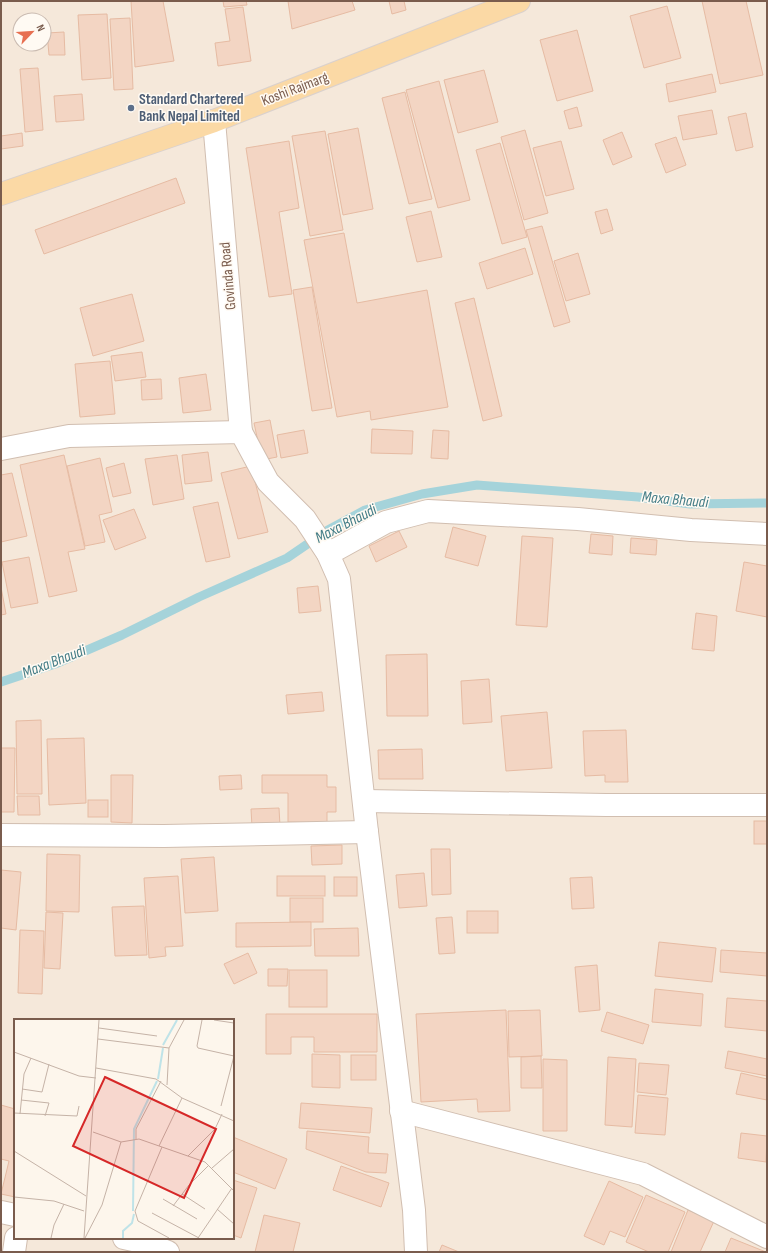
<svg xmlns="http://www.w3.org/2000/svg" width="768" height="1253" viewBox="0 0 768 1253" font-family="'Sofia Sans Condensed',sans-serif">
  <style>
    .residential { fill: #f5e8da; fill-rule: evenodd }
    .lines { fill: none; stroke-linecap: round; stroke-linejoin: round }
    .stream { stroke: #a5d3da; stroke-width: 9 }
    .building { fill: #f3d5c3; stroke: #e6bba3 }
    .street-casing { stroke: #d1beb0; stroke-width: 24 }
    .primary-casing { stroke: #dad1cd; stroke-width: 24 }
    .street { stroke: #fff; stroke-width: 22 }
    .primary { stroke: #fbd9a5; stroke-width: 22 }
    .service-dot { fill: #5c6f8a; stroke: #fffaf3; stroke-width: 1.5 }
    .labels { text-anchor: middle; dominant-baseline: central; stroke-width: 3; stroke-linejoin: round; paint-order: stroke }
    .street-label { font-size: 15px; fill: #7a5c4d; stroke: #fffaf3 }
    .service-label { font-size: 15px; font-weight: bold; fill: #4e5e75; stroke: #fffaf3; text-anchor: start }
    .water-label { font-size: 16px; font-style: italic; fill: #437c86; stroke: #fffaf3 }
    .inset-river { fill: none; stroke: #bfe3e8; stroke-width: 2 }
    .inset-road { fill: none; stroke: #c5b3a7; stroke-width: 1 }
    .view { fill: #d62828; fill-opacity: 0.15; stroke: #d62828; stroke-width: 2 }
    .inset-edge { fill: none; stroke: #7a5c4d; stroke-width: 2 }
  </style>
  <rect width="100%" height="100%" fill="#fdf6ec"/>
  <path class="residential" d="M1 1H767V1252H1ZM20 20H44V44H20ZM15 1020H233V1238H15Z"/>
  <g class="lines">
    <polyline class="stream" points="1,682 55,664 122,635 199,597 287,558 328,530 365,510 422,494 477,485 638,497 690,504 767,503"/>
  </g>
  <g class="building">
    <polygon points="131,1 163,1 174,61 135,67"/>
    <polygon points="223,1 246,1 247,5 224,7"/>
    <polygon points="288,1 352,1 355,10 292,29"/>
    <polygon points="389,1 404,1 406,10 392,14"/>
    <polygon points="702,1 746,1 763,75 720,84"/>
    <polygon points="667,6 681,58 644,68 630,16"/>
    <polygon points="243,7 251,61 218,66 215,43 230,41 225,9"/>
    <polygon points="107,14 111,78 82,80 78,15"/>
    <polygon points="130,18 133,89 114,90 110,19"/>
    <polygon points="577,30 593,91 557,101 540,40"/>
    <polygon points="64,32 65,55 49,55 47,33"/>
    <polygon points="38,68 43,130 25,132 20,69"/>
    <polygon points="484,70 498,122 458,133 444,80"/>
    <polygon points="712,74 716,92 669,102 666,84"/>
    <polygon points="439,81 470,200 438,208 406,90"/>
    <polygon points="405,92 432,199 409,204 382,98"/>
    <polygon points="82,94 84,120 56,122 54,96"/>
    <polygon points="577,107 582,126 569,129 564,111"/>
    <polygon points="712,110 717,134 683,140 678,116"/>
    <polygon points="746,113 753,147 736,151 728,117"/>
    <polygon points="358,128 373,209 343,215 328,134"/>
    <polygon points="525,130 548,213 524,220 501,137"/>
    <polygon points="325,131 343,230 310,236 292,136"/>
    <polygon points="622,132 632,157 613,165 603,140"/>
    <polygon points="22,133 23,146 1,149 1,136"/>
    <polygon points="676,137 686,165 666,173 655,144"/>
    <polygon points="289,141 299,208 279,212 292,294 269,297 246,148"/>
    <polygon points="561,141 574,189 546,196 533,148"/>
    <polygon points="500,143 527,237 502,244 476,150"/>
    <polygon points="176,178 185,203 44,254 35,230"/>
    <polygon points="607,209 613,230 601,234 595,212"/>
    <polygon points="431,211 442,257 417,262 406,217"/>
    <polygon points="542,226 570,322 554,327 526,230"/>
    <polygon points="344,233 357,303 427,290 448,407 371,420 370,411 337,417 304,240"/>
    <polygon points="525,248 533,274 487,289 479,263"/>
    <polygon points="578,253 590,294 566,301 554,261"/>
    <polygon points="312,287 332,408 312,411 293,290"/>
    <polygon points="132,294 144,341 93,356 80,308"/>
    <polygon points="474,298 502,416 483,421 455,303"/>
    <polygon points="142,352 146,377 115,381 111,356"/>
    <polygon points="110,361 115,414 80,417 75,364"/>
    <polygon points="206,374 211,410 183,413 179,378"/>
    <polygon points="161,379 162,399 142,400 141,380"/>
    <polygon points="270,420 277,457 262,460 254,423"/>
    <polygon points="372,429 413,431 412,454 371,453"/>
    <polygon points="304,430 308,453 281,458 277,435"/>
    <polygon points="433,430 449,431 448,459 431,458"/>
    <polygon points="208,452 212,481 185,484 182,455"/>
    <polygon points="64,455 85,549 68,552 77,591 49,597 20,465"/>
    <polygon points="177,455 184,499 153,505 145,459"/>
    <polygon points="100,458 112,512 99,515 105,542 85,546 67,466"/>
    <polygon points="124,463 131,493 113,497 106,468"/>
    <polygon points="251,466 268,532 238,539 221,473"/>
    <polygon points="12,473 27,536 1,542 1,475"/>
    <polygon points="218,502 230,557 206,562 193,507"/>
    <polygon points="134,509 146,538 115,550 103,520"/>
    <polygon points="453,527 486,536 478,566 445,557"/>
    <polygon points="399,531 407,547 376,562 369,546"/>
    <polygon points="591,534 613,536 612,555 589,553"/>
    <polygon points="522,536 553,538 547,627 516,625"/>
    <polygon points="631,538 657,540 656,555 630,553"/>
    <polygon points="29,557 38,603 11,608 2,562"/>
    <polygon points="744,562 767,566 767,617 736,611"/>
    <polygon points="318,586 321,611 299,613 297,588"/>
    <polygon points="1,587 6,614 1,615"/>
    <polygon points="696,613 717,616 714,651 692,649"/>
    <polygon points="427,654 428,716 387,716 386,655"/>
    <polygon points="489,679 492,722 463,724 461,681"/>
    <polygon points="322,692 324,711 288,714 286,695"/>
    <polygon points="547,712 552,768 506,771 501,716"/>
    <polygon points="41,720 42,794 17,794 16,721"/>
    <polygon points="626,730 628,782 605,782 605,775 585,776 583,731"/>
    <polygon points="84,738 86,803 49,805 47,739"/>
    <polygon points="1,748 15,748 14,812 1,812"/>
    <polygon points="422,749 423,779 379,779 378,750"/>
    <polygon points="111,775 133,775 132,823 111,822"/>
    <polygon points="241,775 242,789 220,790 219,776"/>
    <polygon points="262,775 327,775 327,787 336,787 336,812 327,812 327,823 288,822 288,793 262,793"/>
    <polygon points="17,796 39,796 40,815 18,815"/>
    <rect x="88" y="800" width="20" height="17"/>
    <polygon points="279,808 280,826 252,827 251,809"/>
    <rect x="754" y="821" width="13" height="23"/>
    <polygon points="342,845 342,864 312,865 311,846"/>
    <polygon points="431,849 450,849 451,894 432,895"/>
    <polygon points="47,854 80,855 79,912 46,911"/>
    <polygon points="214,857 218,911 185,913 181,859"/>
    <polygon points="1,870 21,872 16,930 1,928"/>
    <polygon points="424,873 427,906 399,908 396,875"/>
    <polygon points="178,876 183,946 165,947 166,956 149,958 144,878"/>
    <rect x="277" y="876" width="48" height="20"/>
    <rect x="334" y="877" width="23" height="19"/>
    <polygon points="592,877 594,908 572,909 570,878"/>
    <rect x="290" y="898" width="33" height="24"/>
    <polygon points="144,906 147,955 115,956 112,907"/>
    <rect x="467" y="911" width="31" height="22"/>
    <polygon points="46,912 63,913 60,969 44,968"/>
    <polygon points="452,917 455,953 439,954 436,918"/>
    <polygon points="311,922 311,946 236,947 236,923"/>
    <polygon points="358,928 359,956 315,956 314,929"/>
    <polygon points="20,930 44,931 42,994 18,993"/>
    <polygon points="659,942 716,948 712,982 655,976"/>
    <polygon points="721,950 767,953 767,976 720,972"/>
    <polygon points="248,953 257,973 234,984 224,964"/>
    <polygon points="597,965 600,1010 579,1012 575,967"/>
    <polygon points="268,969 288,969 287,986 268,986"/>
    <rect x="289" y="970" width="38" height="37"/>
    <polygon points="655,989 703,994 701,1026 652,1022"/>
    <polygon points="727,998 767,1001 767,1031 725,1027"/>
    <polygon points="506,1010 510,1111 478,1112 477,1099 421,1102 416,1014"/>
    <polygon points="540,1010 542,1056 509,1057 508,1011"/>
    <polygon points="607,1012 649,1025 643,1044 601,1031"/>
    <polygon points="266,1014 377,1014 377,1052 314,1052 314,1037 291,1037 291,1054 266,1054"/>
    <polygon points="728,1051 767,1059 767,1076 725,1068"/>
    <polygon points="312,1054 340,1055 340,1088 312,1087"/>
    <rect x="351" y="1055" width="25" height="25"/>
    <polygon points="541,1056 542,1088 521,1088 521,1057"/>
    <polygon points="608,1057 636,1059 632,1127 605,1125"/>
    <polygon points="543,1059 567,1060 567,1131 543,1131"/>
    <polygon points="639,1063 669,1065 666,1095 637,1092"/>
    <polygon points="741,1073 767,1079 767,1100 736,1094"/>
    <polygon points="638,1095 668,1098 665,1135 635,1133"/>
    <polygon points="301,1103 372,1108 370,1133 299,1128"/>
    <polygon points="1,1105 15,1109 15,1197 1,1194 9,1161 1,1159"/>
    <polygon points="307,1131 369,1137 368,1153 388,1154 386,1173 366,1172 306,1149"/>
    <polygon points="741,1133 767,1136 766,1162 738,1158"/>
    <polygon points="233,1137 287,1159 275,1189 233,1172"/>
    <polygon points="341,1166 389,1183 381,1207 333,1190"/>
    <polygon points="233,1180 257,1188 241,1238 233,1235"/>
    <polygon points="609,1181 643,1197 625,1237 610,1231 604,1245 584,1236"/>
    <polygon points="646,1195 685,1212 668,1252 649,1252 626,1242"/>
    <polygon points="688,1210 714,1221 700,1252 671,1252"/>
    <polygon points="264,1215 300,1223 293,1252 255,1252"/>
    <polygon points="731,1238 766,1252 725,1252"/>
    <polygon points="442,1245 459,1252 439,1252"/>
  </g>
  <g class="lines">
    <defs>
      <g id="street">
        <polyline points="214,121 241,432"/>
        <polyline points="1,449 69,436 241,432 268,482 305,519 328,554 339,579 367,832 414,1210 416,1252"/>
        <polyline points="328,554 386,522 428,511 578,519 691,530 767,534"/>
        <polyline points="365,801 606,805 767,805"/>
        <polyline points="1,835 164,836 367,832"/>
        <polyline points="401,1111 643,1174 767,1237"/>
        <polyline points="1,1212 15,1215"/>
        <polyline points="124,1238 142,1242 168,1252"/>
        <polyline points="14,1252 16,1238"/>
      </g>
      <polyline id="primary" points="1,194 214,121 519,1"/>
    </defs>
    <use href="#street" class="street-casing"/>
    <use href="#primary" class="primary-casing"/>
    <use href="#street" class="street"/>
    <use href="#primary" class="primary"/>
  </g>
  <circle class="service-dot" cx="131" cy="108" r="4"/>
  <g class="labels">
    <g class="street-label">
      <text transform="translate(295 89) rotate(-21)">Koshi Rajmarg</text>
      <text transform="translate(228 276) rotate(-95)">Govinda Road</text>
    </g>
    <g class="service-label">
      <text x="139" y="99">Standard Chartered<tspan x="139" dy="17">Bank Nepal Limited</tspan></text>
    </g>
    <g class="water-label">
      <text transform="translate(675 500) rotate(5)">Maxa Bhaudi</text>
      <text transform="translate(346 524) rotate(-27)">Maxa Bhaudi</text>
      <text transform="translate(54 662) rotate(-21)">Maxa Bhaudi</text>
    </g>
  </g>
  <g transform="translate(14 1019)">
    <rect width="220" height="220" fill="#fdf6ec"/>
    <path class="inset-river" d="M149 26 163 1M144 60 149 29M119 192 120 110 143 62M109 219V212L118 204 120 195"/>
    <path class="inset-road" d="M188 1 183 27 184 29 220 37M200 1 220 4M85 9 143 17M84 20 155 29M0 33 65 57 82 59M82 49 142 60 168 79 220 102M153 66 155 29 170 1M8 70 28 73 35 45M7 81 35 84 31 97M207 87 220 37M0 94 63 97 65 87M6 95 10 55 17 39M79 113 107 123M122 120V110L147 62M145 127 168 79M148 128 121 192 124 202 155 219M0 132 72 177M174 137 201 110 208 95M198 149 220 130M168 175 191 190M0 178 40 182 70 192M149 180 183 200M159 187 175 166 195 146M203 190 220 205M138 194 185 219M37 219 40 206 50 185M70 219 85 1M71 219 88 186 107 123 125 120 191 143 220 172M184 219 218 169"/>
    <path class="view" d="M91 58 202 110 170 179 59 127Z"/>
    <rect width="220" height="220" class="inset-edge"/>
  </g>
  <rect width="768" height="1253" fill="none" stroke="#7a5c4d" stroke-width="4"/>
  <g transform="translate(32 32) rotate(65)"><circle r="19" fill="#fffaf3" stroke="#cabbb1"/>
  <path d="M0-3L7 15L0 10L-7 15Z" fill="#e76f51"/>
  <text y="-6" font-size="11" font-weight="bold" text-anchor="middle" fill="#7a5c4d">N</text>
  </g>
</svg>
